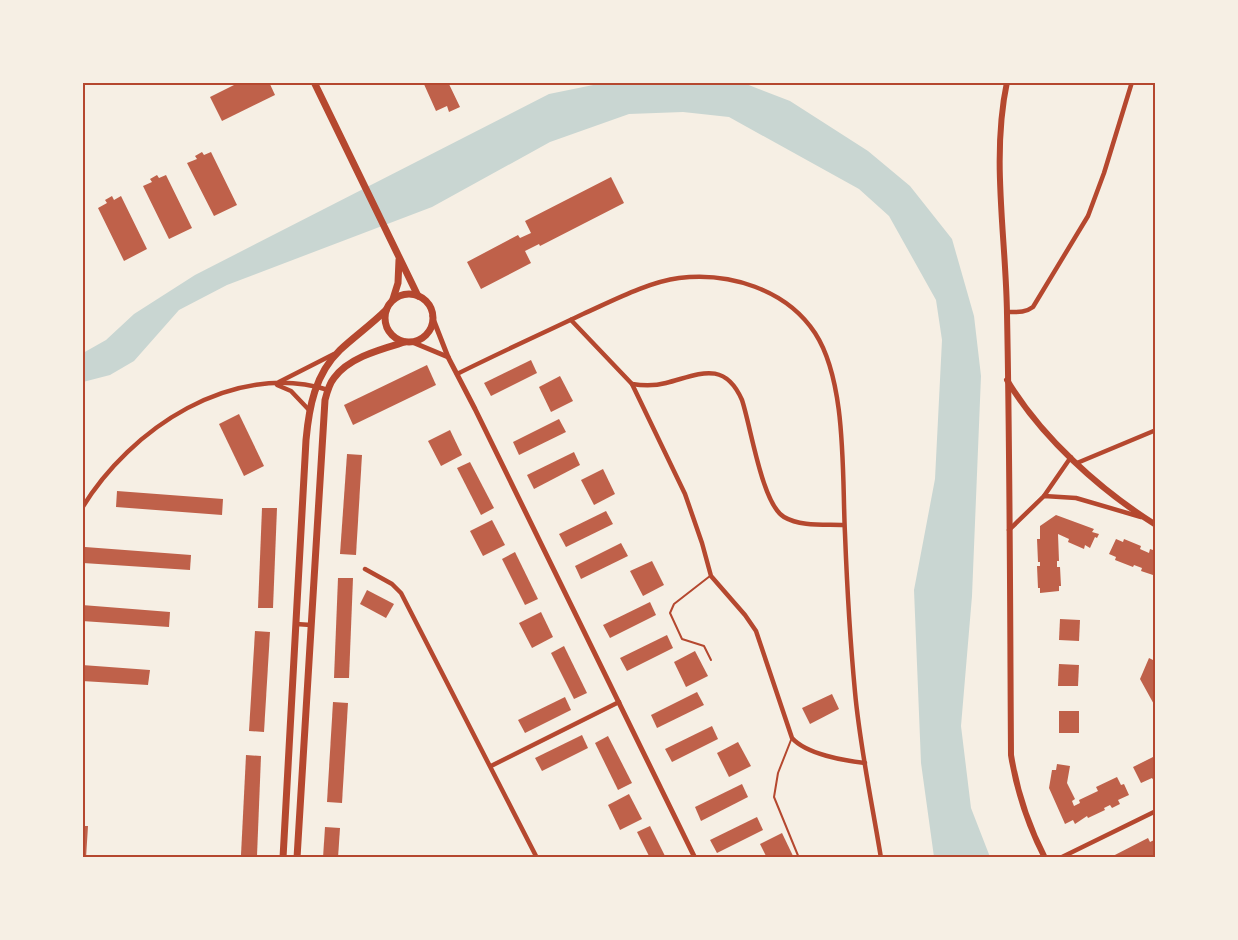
<svg xmlns="http://www.w3.org/2000/svg" width="1238" height="940" viewBox="0 0 1238 940" font-family="'Alegreya Sans',sans-serif">
  <style>
    .water { fill: #c9d6d2 }
    .building { fill: #bf614a }
    .lines { fill: none; stroke-linecap: round; stroke-linejoin: round }
    .service { stroke: #b5482f; stroke-width: 2 }
    .minor { stroke: #b5482f; stroke-width: 4.5 }
    .tertiary { stroke: #b5482f; stroke-width: 5 }
    .secondary { stroke: #b5482f; stroke-width: 6 }
    .primary { stroke: #b5482f; stroke-width: 7 }
    .neatline { fill: none; stroke: #b5482f; stroke-width: 2 }
  </style>
  <rect width="100%" height="100%" fill="#f6efe4"/>
  <polygon class="water" points="741,82 790,101 868,151 910,186 952,239 974,316 981,376 972,596 961,726 971,808 990,857 934,857 921,763 914,590 935,479 942,340 936,300 889,216 859,189 729,117 683,112 629,114 550,142 432,207 227,285 179,310 134,361 110,375 83,382 83,353 106,340 134,314 195,275 549,94 603,83"/>
  <g class="building">
    <polygon points="240,82 269,82 275,95 222,121 210,97"/>
    <polygon points="423,82 448,82 460,107 449,112 447,106 436,111"/>
    <polygon points="202,152 204,155 211,152 237,205 214,216 187,163 197,159 195,156"/>
    <polygon points="157,175 159,178 166,175 192,228 169,239 143,186 152,182 150,179"/>
    <polygon points="611,177 624,203 540,246 539,244 525,251 531,263 481,289 467,262 518,235 520,238 531,233 525,221"/>
    <polygon points="112,196 114,200 121,196 147,249 124,261 98,208 107,203 105,200"/>
    <polygon points="531,360 537,373 491,396 484,383"/>
    <polygon points="427,365 436,385 353,425 344,405"/>
    <polygon points="560,376 573,401 551,412 539,387"/>
    <polygon points="239,414 264,466 244,476 219,424"/>
    <polygon points="559,419 566,432 519,455 513,442"/>
    <polygon points="450,430 462,455 441,466 428,441"/>
    <polygon points="574,452 580,465 534,489 527,475"/>
    <polygon points="347,454 362,455 356,555 340,554"/>
    <polygon points="470,462 494,508 481,515 457,468"/>
    <polygon points="603,469 615,494 594,505 581,480"/>
    <polygon points="117,491 223,499 222,515 116,507"/>
    <polygon points="262,508 277,508 273,608 258,608"/>
    <polygon points="606,511 613,524 566,547 559,534"/>
    <polygon points="1056,515 1094,529 1092,532 1099,534 1097,538 1095,537 1090,548 1085,545 1084,549 1068,542 1069,539 1058,534 1059,561 1057,561 1057,567 1060,567 1061,586 1059,586 1059,591 1040,593 1040,588 1038,588 1037,566 1040,566 1040,562 1038,562 1037,539 1040,539 1040,526"/>
    <polygon points="492,520 505,545 483,556 470,531"/>
    <polygon points="1116,539 1123,542 1124,539 1141,546 1140,549 1149,553 1150,549 1156,551 1156,576 1141,571 1142,568 1134,565 1133,567 1115,560 1116,557 1109,554"/>
    <polygon points="621,543 628,556 581,579 575,566"/>
    <polygon points="85,547 191,555 190,570 83,563"/>
    <polygon points="515,552 538,599 525,605 502,559"/>
    <polygon points="652,561 664,585 643,596 630,571"/>
    <polygon points="338,578 353,578 349,678 334,678"/>
    <polygon points="367,590 394,604 386,618 360,604"/>
    <polygon points="650,602 656,615 610,638 603,625"/>
    <polygon points="82,605 170,612 169,627 82,621"/>
    <polygon points="541,612 553,637 532,648 519,623"/>
    <polygon points="1060,619 1080,620 1079,641 1059,640"/>
    <polygon points="255,631 270,632 264,732 249,731"/>
    <polygon points="667,635 673,648 627,671 620,658"/>
    <polygon points="564,646 587,693 574,699 551,653"/>
    <polygon points="695,651 708,676 686,687 674,662"/>
    <polygon points="1156,655 1156,708 1140,679 1149,658 1153,660"/>
    <polygon points="1059,664 1079,665 1078,686 1058,686"/>
    <polygon points="82,665 150,670 148,685 82,681"/>
    <polygon points="697,692 704,705 657,728 651,715"/>
    <polygon points="832,694 839,709 810,724 802,708"/>
    <polygon points="565,697 571,710 525,733 518,720"/>
    <polygon points="333,702 348,703 342,803 327,802"/>
    <rect x="1059" y="711" width="20" height="22"/>
    <polygon points="712,726 718,739 672,762 665,749"/>
    <polygon points="582,735 588,748 542,771 535,758"/>
    <polygon points="608,736 632,783 618,790 595,743"/>
    <polygon points="738,742 751,766 729,777 717,753"/>
    <polygon points="246,755 261,756 257,856 241,855"/>
    <polygon points="1153,757 1156,763 1156,784 1152,778 1141,783 1133,767"/>
    <polygon points="1057,764 1070,766 1067,783 1075,799 1072,801 1074,806 1080,803 1079,800 1098,791 1096,787 1117,777 1121,785 1124,784 1129,795 1118,800 1120,804 1112,808 1110,805 1104,808 1105,810 1088,818 1087,816 1075,824 1073,820 1065,824 1049,788 1052,770 1056,770"/>
    <polygon points="742,784 748,797 701,821 695,807"/>
    <polygon points="629,794 642,819 620,830 608,805"/>
    <polygon points="757,817 763,830 717,853 710,840"/>
    <polygon points="82,826 88,826 86,858 82,858"/>
    <polygon points="650,826 666,858 650,858 637,832"/>
    <polygon points="325,827 340,828 338,858 323,858"/>
    <polygon points="782,833 794,858 767,858 760,844"/>
    <polygon points="1148,838 1150,842 1156,839 1156,858 1109,858"/>
  </g>
  <g class="lines">
    <g class="service">
      <polyline points="710,576 674,604 670,613 682,639 704,646 711,660"/>
      <polyline points="791,740 778,773 774,797 799,858"/>
    </g>
    <g class="minor">
      <path d="M1007 312C1017 312 1025 313 1033 307L1088 216 1104 173 1132 82"/>
      <path d="M571 320 632 384 685 494 702 543 711 576 745 615 756 631 792 738C806 754 845 761 865 763"/>
      <path d="M457 374C499 353 541 334 583 314 612 301 648 282 679 278 729 272 786 289 815 333 847 382 842 475 845 534 847 586 850 639 855 692 860 747 872 803 881 858"/>
      <polyline points="279,382 334,354"/>
      <path d="M632 384C644 386 655 386 666 383 698 375 724 359 742 400 751 427 762 504 784 517 801 527 826 524 844 525"/>
      <polyline points="277,385 291,391 310,411"/>
      <polyline points="1077,463 1156,430"/>
      <polyline points="1044,496 1071,457"/>
      <path d="M82 508C130 429 233 360 328 390"/>
      <polyline points="1009,530 1044,496 1076,498 1141,517"/>
      <polyline points="365,569 392,584 401,593 537,858"/>
      <polyline points="296,624 311,625"/>
      <polyline points="491,766 619,702"/>
      <polyline points="1060,858 1156,811"/>
    </g>
    <g class="tertiary">
      <polyline points="432,316 448,357 475,409 695,858"/>
      <polyline points="412,342 448,357"/>
    </g>
    <g class="secondary">
      <path d="M1007 82C991 158 1006 237 1007 314 1010 461 1010 608 1011 755 1017 792 1028 825 1045 858"/>
      <path d="M1007 380C1041 437 1100 490 1156 525"/>
    </g>
    <g class="primary">
      <polyline points="314,82 418,296"/>
      <circle cx="409" cy="318" r="24"/>
      <polyline points="393,299 398,283 399,260"/>
      <path d="M283 858 306 440C309 407 315 374 340 350 355 336 372 324 386 310"/>
      <path d="M297 858 325 400C327 392 329 384 334 378 349 357 382 349 405 342"/>
    </g>
  </g>
  <rect width="1238" height="940" fill="none" stroke="#f6efe4" stroke-width="168"/>
  <rect x="84" y="84" width="1070" height="772" class="neatline"/>
</svg>
